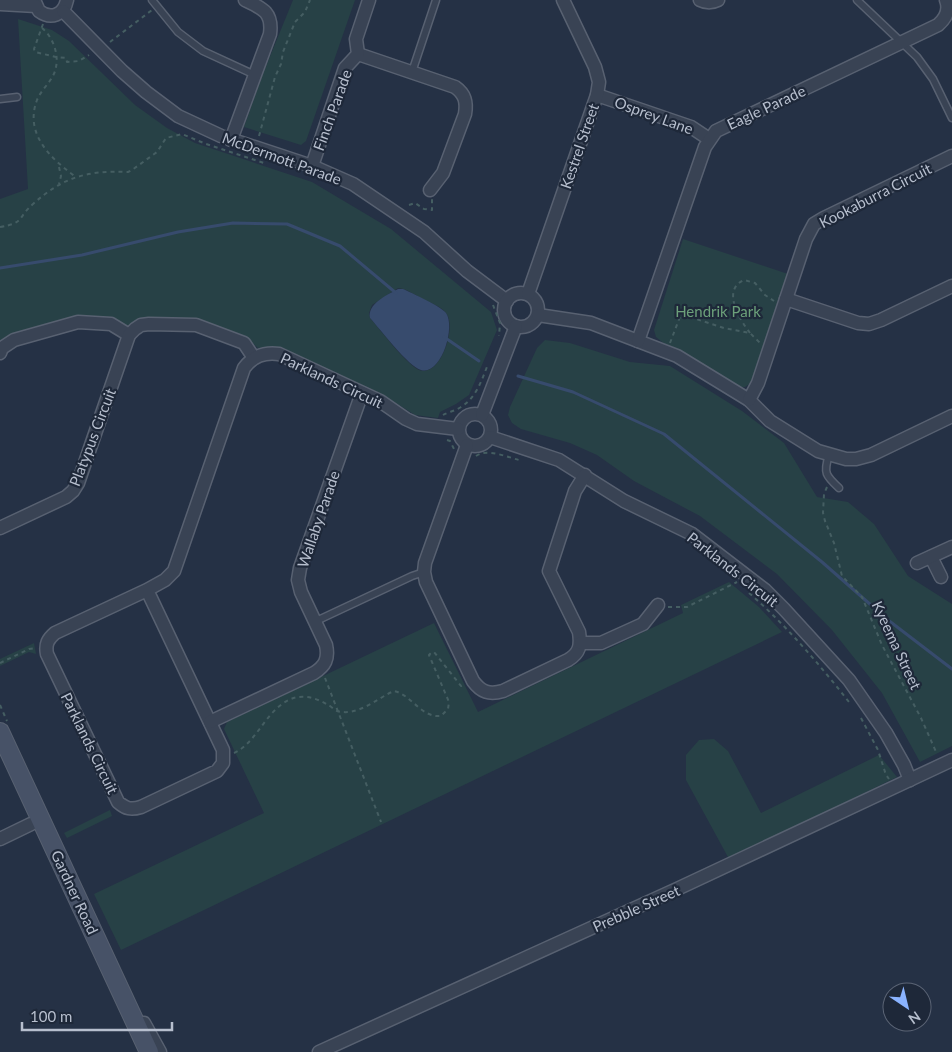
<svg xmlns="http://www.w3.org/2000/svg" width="952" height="1052" viewBox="0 0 952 1052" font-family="Lato,sans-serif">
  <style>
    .green { fill: #274146; fill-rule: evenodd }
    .water { fill: #374b6d }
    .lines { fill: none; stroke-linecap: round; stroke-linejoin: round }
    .stream { stroke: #374b6d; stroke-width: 3 }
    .lane-casing { stroke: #586171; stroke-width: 9 }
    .street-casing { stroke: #586171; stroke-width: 15 }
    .secondary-casing { stroke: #586171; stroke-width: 20 }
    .path { stroke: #455e62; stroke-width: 2; stroke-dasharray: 4 4; stroke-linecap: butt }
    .lane { stroke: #394354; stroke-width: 6 }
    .street { stroke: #394354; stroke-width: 12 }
    .secondary { stroke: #475267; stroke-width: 18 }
    .labels { text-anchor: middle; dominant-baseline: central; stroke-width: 4.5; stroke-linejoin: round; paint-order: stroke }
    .street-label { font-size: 15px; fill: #b7bfce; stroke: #1e2839 }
    .park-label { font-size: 15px; fill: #6ca07a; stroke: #1e2839 }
  </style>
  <rect width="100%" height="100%" fill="#253145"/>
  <g class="green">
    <polygon points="293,0 355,0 306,141 301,145 244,127 262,76"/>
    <path d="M18 19 52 30 69 41 135 105 167 128 195 143 312 182 391 229 491 312 497 330 469 395 456 404 440 412 438 418 415 415 383 395 287 351 272 347 258 348 248 339 196 320 130 325H124L117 321 0 343V199L28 189ZM398 288C407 289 415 295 423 299 430 303 441 306 446 313 458 327 439 382 417 369 402 359 383 333 370 318L369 313 372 305Z"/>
    <polygon points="683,239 788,274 751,383 745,387 739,387 662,342 656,337 654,330"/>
    <polygon points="545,340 570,343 630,362 670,366 742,411 784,443 817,497 848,502 874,524 908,576 952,604 952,746 920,762 882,693 832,630 777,574 700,516 634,481 597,455 570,443 521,429 512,423 508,415 510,407 537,348"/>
    <polygon points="729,582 759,607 782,632 121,950 94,894 264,813 224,729 227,722 434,623 478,712 683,613 681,605"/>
    <polygon points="34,643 36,654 29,652 0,666 0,659"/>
    <polygon points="714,739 728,751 761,813 879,755 897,777 729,859 686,780 686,755 699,740"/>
    <polygon points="110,810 112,816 67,838 64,833"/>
  </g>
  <path class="water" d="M398 289H403C412 293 442 307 446 313 456 327 441 376 421 370 409 367 380 329 370 318 367 304 387 295 398 289Z"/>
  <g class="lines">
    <g class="stream">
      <polyline points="0,268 82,255 178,232 233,223 287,224 340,246 396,293"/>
      <polyline points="444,337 479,361"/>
      <polyline points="518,376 573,392 664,434 822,562 888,620 952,669"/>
    </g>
    <defs>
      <g id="lane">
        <polyline points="152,0 178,32 203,51 255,75"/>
        <polyline points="857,0 917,57 933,79 952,118"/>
        <polyline points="412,72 436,0"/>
        <polyline points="0,99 17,97"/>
        <path d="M829 455C823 473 826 476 839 488"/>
        <polyline points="314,622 412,576 424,572"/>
      </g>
      <g id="street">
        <path d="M34 0 39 11C51 20 64 15 67 0"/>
        <path d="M700 0C706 3 712 3 718 0"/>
        <polyline points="0,4 36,6"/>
        <polyline points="63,11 122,71 146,92 178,116 221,136 312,166 353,184 424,232 467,271 507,301"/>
        <path d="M358 54 455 87C465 94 467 102 465 114L443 173 430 190"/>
        <polyline points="597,95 691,127 709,139"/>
        <path d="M231 140 270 34C273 12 262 8 245 0"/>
        <polyline points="312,166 345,68 358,54 356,39 369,0"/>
        <circle cx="521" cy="310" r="17"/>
        <polyline points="528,294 597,95 599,82 595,67 563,0"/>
        <polyline points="786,299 858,323 869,324 881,320 952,286"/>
        <polyline points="538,315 591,323 677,356 749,400 770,421 818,451 846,459 856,459 871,455 952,416"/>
        <path d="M638 341 705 147 716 131 938 25C946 18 950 10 946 0"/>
        <polyline points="0,353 2,348 14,340 78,322 111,324 129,335"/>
        <polyline points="749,400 758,383 806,239 814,224 824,218 952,156"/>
        <circle cx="475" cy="430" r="16"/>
        <polyline points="482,415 516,326"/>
        <polyline points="490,437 559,460 624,501 692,534 765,590 784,609 849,680 886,733 904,765 910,780"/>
        <path d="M467 445 425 563 424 572 426 582 473 681C481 692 489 695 503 691L568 660C580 653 581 645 579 632L549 571 575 491 585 475"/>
        <polyline points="0,528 66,497 73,491 78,483 129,335 135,329 141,325 149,324 196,325 244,343 254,358"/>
        <polyline points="931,557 941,577"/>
        <polyline points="917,563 952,547"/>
        <path d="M147 590 55 633C48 639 45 644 47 654L118 802C126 809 131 810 141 807L217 771 223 763V750L147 590 165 580 174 571 244 368C253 356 264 352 279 354L380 401 406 419 417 424 458 429"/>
        <polyline points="581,643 601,643 643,624 658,605"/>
        <path d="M210 722 314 673C325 666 329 659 326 645L301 592 298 580 300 568 362 393"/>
        <polyline points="0,839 31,824"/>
        <polyline points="144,1023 160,1052"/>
        <polyline points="319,1052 677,889 952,760"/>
      </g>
      <polyline id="secondary" points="0,732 149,1052"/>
    </defs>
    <use href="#lane" class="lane-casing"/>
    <use href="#street" class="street-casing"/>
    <use href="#secondary" class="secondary-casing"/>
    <g class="path">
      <polyline points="43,24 34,49 35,52 56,57 66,58 67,62 79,61 89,55"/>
      <path d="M42 28C52 36 59 53 56 67 54 80 42 88 37 100 24 134 51 159 76 177"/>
      <polyline points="110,42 152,10"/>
      <polyline points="259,136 275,77 281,64 283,52 295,22 305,12 310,0"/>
      <polyline points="59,167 61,176 59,184"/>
      <polyline points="409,205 415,203 424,209 432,210 432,199"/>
      <path d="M0 227C25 223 17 218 33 204 63 177 88 170 128 172L132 170 157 152 166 138 182 134 206 144 267 164"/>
      <polyline points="493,305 500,323 499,336"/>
      <path d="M750 333C740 320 721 290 744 280L755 283 765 295 774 301"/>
      <polyline points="670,343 681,314 724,328 750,333 760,343"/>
      <path d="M443 415C448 412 455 411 461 407 476 398 482 380 488 364"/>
      <polyline points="447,440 450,441 454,449"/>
      <path d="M476 456C487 448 507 457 519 460"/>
      <polyline points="827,487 824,494 823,513 825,521 834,543 842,576 862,597 882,645 921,718 937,754"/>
      <path d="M749 593C786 625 819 664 849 702"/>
      <polyline points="668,607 687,607 737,582"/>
      <polyline points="0,663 29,649 36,648"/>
      <polyline points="325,678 381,822"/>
      <polyline points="0,705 7,721"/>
      <polyline points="861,718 878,750 886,775 889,779"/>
      <path d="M234 753C258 742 265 710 291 699 303 694 317 698 328 705 331 706 334 710 337 711 358 717 377 698 394 691 412 695 421 718 441 716L448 709 449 702 429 655 431 653 434 652 461 686 463 685"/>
    </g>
    <use href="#lane" class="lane"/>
    <use href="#street" class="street"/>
    <use href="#secondary" class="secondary"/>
  </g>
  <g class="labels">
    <g class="street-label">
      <text transform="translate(766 107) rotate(-25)">Eagle Parade</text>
      <text transform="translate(332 110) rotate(-70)">Finch Parade</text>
      <text transform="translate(654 115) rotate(20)">Osprey Lane</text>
      <text transform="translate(579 146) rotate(-71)">Kestrel Street</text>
      <text transform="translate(282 158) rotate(20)">McDermott Parade</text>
      <text transform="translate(875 195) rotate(-27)">Kookaburra Circuit</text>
      <text transform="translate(332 380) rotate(25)">Parklands Circuit</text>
      <text transform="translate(92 437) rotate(-69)">Platypus Circuit</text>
      <text transform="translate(318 519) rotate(-71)">Wallaby Parade</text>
      <text transform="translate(733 569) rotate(38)">Parklands Circuit</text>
      <text transform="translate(897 645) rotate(65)">Kyeema Street</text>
      <text transform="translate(90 743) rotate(64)">Parklands Circuit</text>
      <text transform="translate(75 892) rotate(65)">Gardner Road</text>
      <text transform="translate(636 908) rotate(-24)">Prebble Street</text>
    </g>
    <g class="park-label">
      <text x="718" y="311">Hendrik Park</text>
    </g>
  </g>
  <g transform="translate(907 1007) rotate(145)"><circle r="24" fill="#1e2839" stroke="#5b6475"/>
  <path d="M0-4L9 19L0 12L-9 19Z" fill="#8ab3ff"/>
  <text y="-8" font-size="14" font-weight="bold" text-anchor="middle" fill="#b7bfce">N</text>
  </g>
  <path d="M22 1022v8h150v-8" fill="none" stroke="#b7bfce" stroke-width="2.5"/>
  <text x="30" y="1022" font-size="15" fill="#b7bfce" stroke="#1e2839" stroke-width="4" paint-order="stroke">100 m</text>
</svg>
